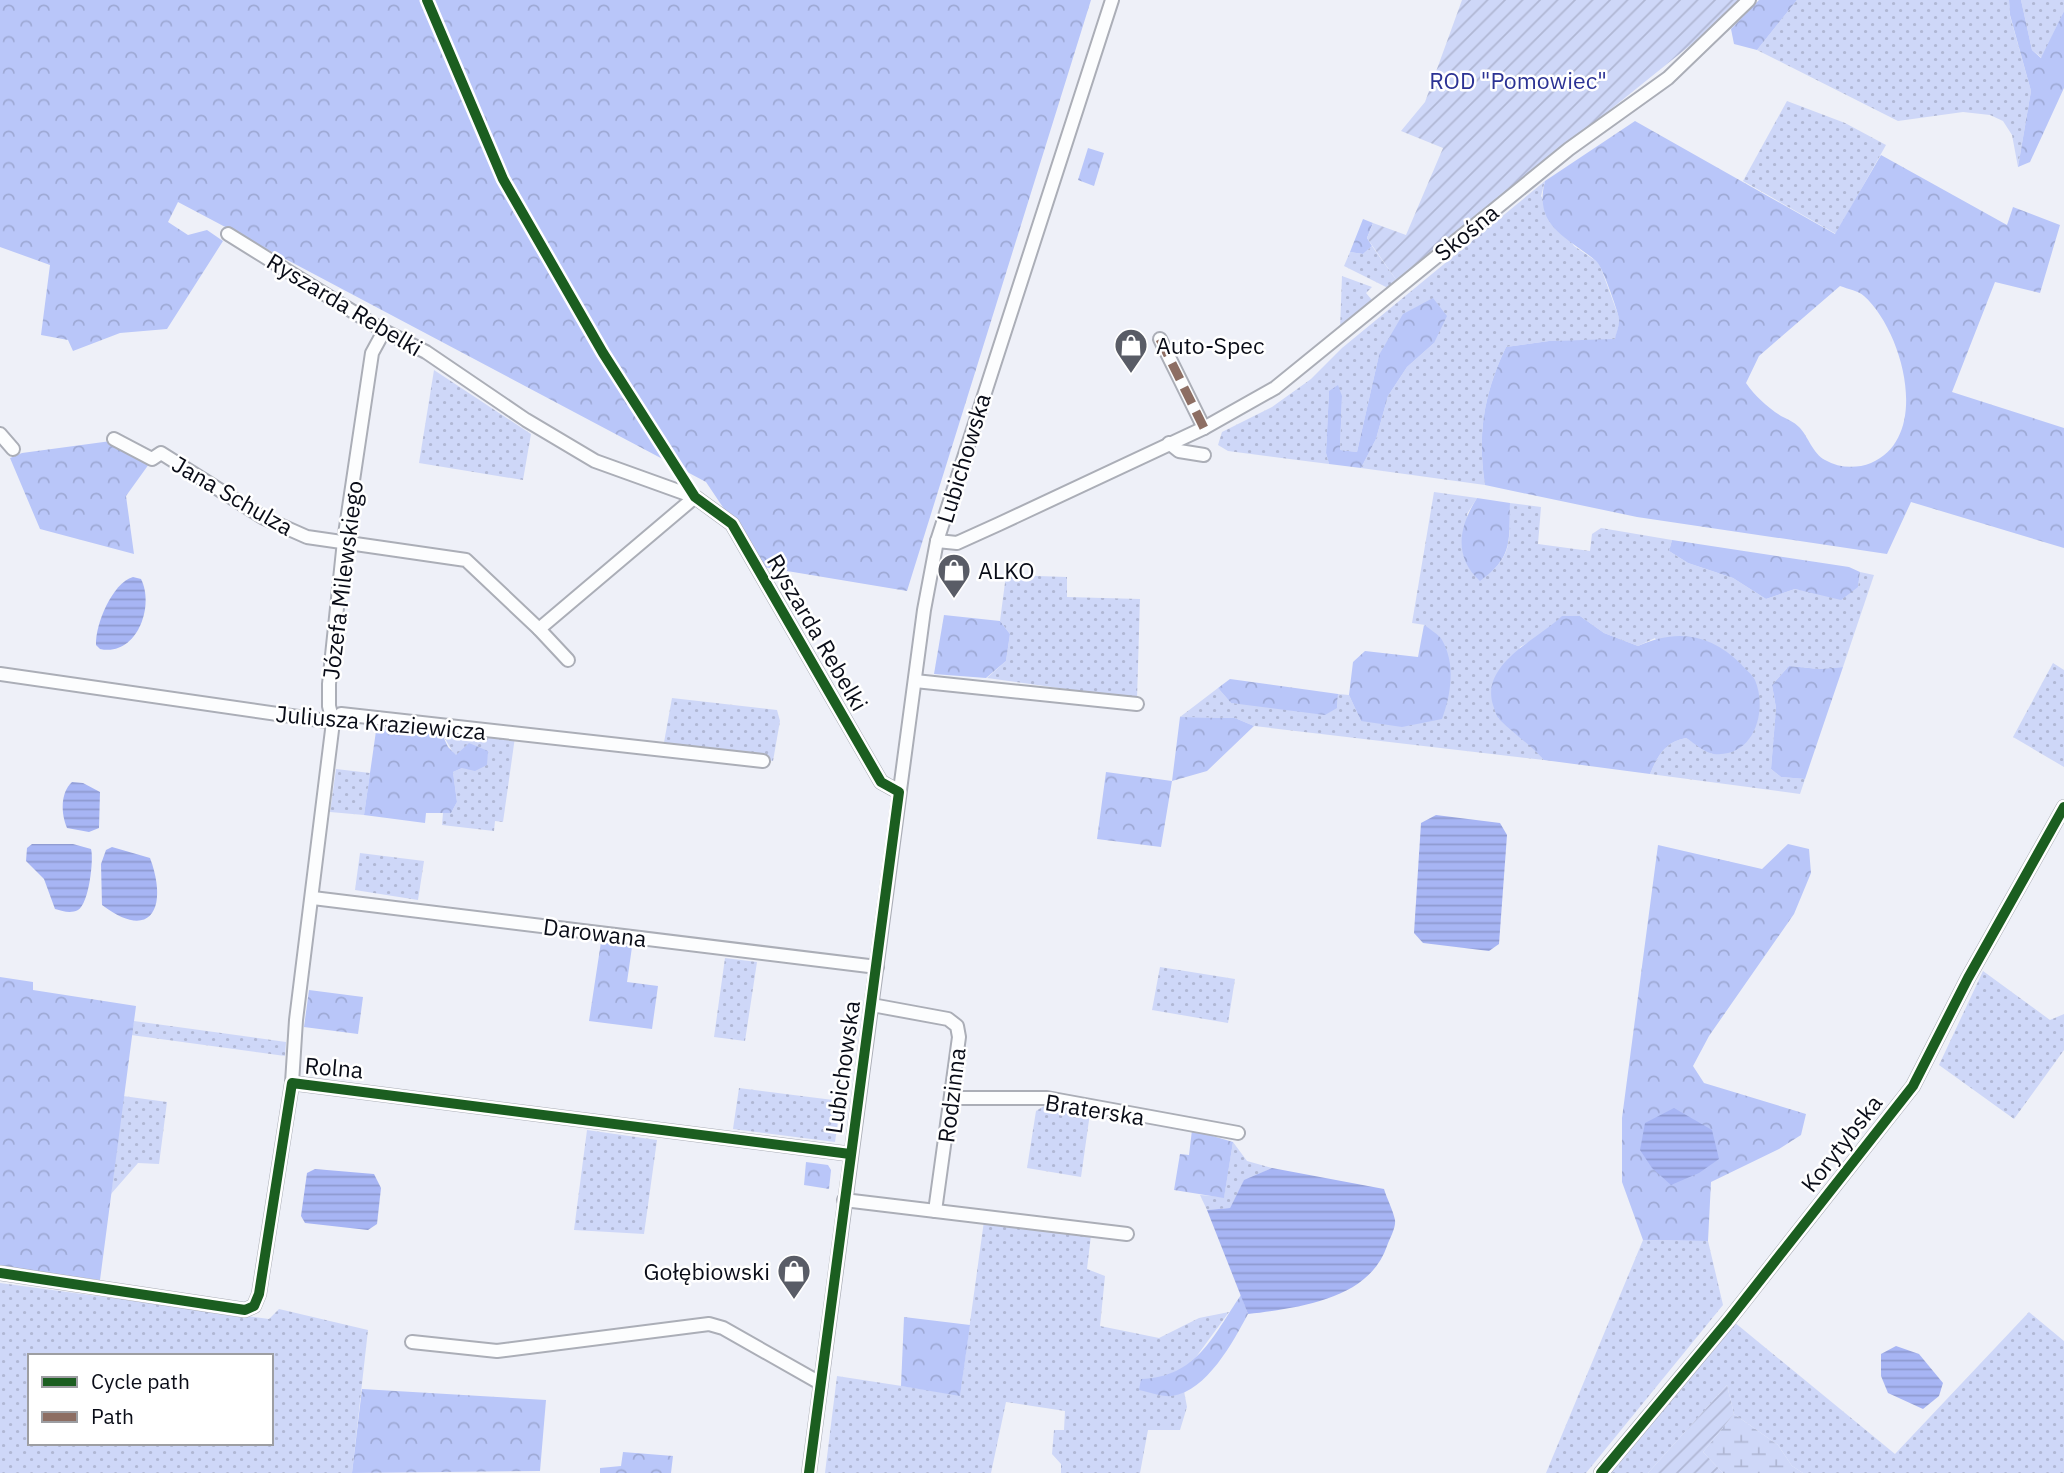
<svg xmlns="http://www.w3.org/2000/svg" width="2064" height="1473" viewBox="0 0 2064 1473" font-family="'IBM Plex Sans',sans-serif">
  <style>
    .grass { fill: url(#grass-dots); fill-rule: evenodd }
    .forest { fill: url(#forest-crowns); fill-rule: evenodd }
    .wetland { fill: url(#wetland-marsh) }
    .garden { fill: url(#garden-furrows) }
    .water { fill: url(#water-rules) }
    .lines { fill: none; stroke-linecap: round; stroke-linejoin: round }
    .minor-casing { stroke: #abaeb7; stroke-width: 16 }
    .minor { stroke: #fcfdfe; stroke-width: 12 }
    .quiet { stroke: #8d6e63; stroke-width: 9; stroke-dasharray: 18 9; stroke-linecap: butt }
    .cycleway-casing { stroke: #fff; stroke-width: 15 }
    .cycleway { stroke: #1b5e20; stroke-width: 10 }
    .labels { text-anchor: middle; dominant-baseline: central; stroke-width: 5; stroke-linejoin: round; paint-order: stroke }
    .park-label { font-size: 23px; fill: #2b3294; stroke: #fff }
    .street-label { font-size: 23px; fill: #090c17; stroke: #fff }
    .poi-label { font-size: 23px; fill: #090c17; stroke: #fff; text-anchor: start }
  </style>
  <defs>
    <pattern id="grass-dots" width="8" height="8" patternUnits="userSpaceOnUse" patternTransform="scale(1.75)"><rect width="8" height="8" fill="#ced7f8"/><path d="M2 2h.1M6 6h.1" fill="none" stroke="#b0b7d4" stroke-width="1.8" stroke-linecap="round"/></pattern>
    <pattern id="forest-crowns" width="20" height="18" patternUnits="userSpaceOnUse" patternTransform="scale(1.75)"><rect width="20" height="18" fill="#b9c6f9"/><path d="M2 6a3 3 0 1 1 6 0M12 15a3 3 0 1 1 6 0" fill="none" stroke="#9ea9d5"/></pattern>
    <pattern id="wetland-marsh" width="20" height="14" patternUnits="userSpaceOnUse" patternTransform="scale(1.75)"><rect width="20" height="14" fill="#ced7f8"/><path d="M1 5h8M5 5V1M11 12h8M15 12V8" fill="none" stroke="#b0b7d4"/></pattern>
    <pattern id="garden-furrows" width="10" height="10" patternUnits="userSpaceOnUse" patternTransform="scale(1.75)"><rect width="10" height="10" fill="#ced7f8"/><path d="M-1 1l2-2M0 10L10 0M9 11l2-2" fill="none" stroke="#b0b7d4"/></pattern>
    <pattern id="water-rules" width="6" height="5" patternUnits="userSpaceOnUse" patternTransform="scale(1.75)"><rect width="6" height="5" fill="#a7b5f4"/><path d="M0 2.5h6" fill="none" stroke="#8e9ad0"/></pattern>
  </defs>
  <rect width="100%" height="100%" fill="#eef0f8"/>
  <g class="grass">
    <polygon points="1797,0 2009,0 2010,16 2031,91 2018,167 2012,135 2003,121 1990,115 1963,112 1898,121 1757,50"/>
    <polygon points="2021,0 2064,0 2064,11 2042,58 2032,50"/>
    <polygon points="1787,101 1845,123 1886,145 1836,234 1743,181"/>
    <path d="M1545 181 1541 196 1574 246 1599 263 1620 320 1615 340 1549 341 1506 347C1484 393 1477 434 1485 485L1361 468 1376 439 1388 396 1407 367 1434 343 1379 355 1357 452 1340 450 1342 396 1329 391 1326 453 1329 464 1228 451 1218 445 1222 432 1272 407 1311 379 1342 348Z"/>
    <polygon points="1372,246 1397,281 1388,288 1344,266 1350,252 1363,254"/>
    <polygon points="1342,276 1372,287 1366,293 1372,300 1340,329"/>
    <polygon points="434,370 531,434 523,480 419,463"/>
    <path d="M1434 492 1477 498 1467 514 1480 580C1514 557 1509 542 1510 503L1541 507 1538 544 1590 551 1592 534 1601 528 1672 540 1669 551 1688 563 1733 578 1766 599 1795 589 1813 592 1858 587 1860 572 1874 575 1843 667 1819 669 1789 666 1772 685 1776 708 1771 769 1781 777 1805 779 1800 794 1650 774C1658 755 1665 742 1686 738L1712 754 1655 638 1638 646 1604 633 1580 616 1562 617 1544 634 1520 647 1498 718 1528 741 1544 760 1254 726 1235 718 1180 717 1218 688 1231 703 1337 708 1338 694 1349 695 1361 721 1442 718 1425 625 1412 623Z"/>
    <polygon points="1006,575 1067,577 1067,597 1140,599 1137,699 987,678 1006,661 1010,634 1000,621"/>
    <polygon points="2053,663 2064,670 2064,767 2013,737"/>
    <polygon points="672,698 777,710 780,721 773,761 663,748"/>
    <polygon points="440,730 515,737 503,822 495,821 494,831 442,825 443,813 451,813 457,802 453,772 462,768"/>
    <polygon points="336,769 370,773 364,815 330,812"/>
    <polygon points="360,853 424,861 418,900 355,890"/>
    <polygon points="725,958 757,962 745,1041 714,1037"/>
    <polygon points="1160,967 1235,979 1228,1023 1152,1010"/>
    <polygon points="1983,971 2050,1020 2064,1014 2064,1050 2014,1119 1939,1065"/>
    <polygon points="134,1021 286,1042 285,1056 131,1035"/>
    <polygon points="739,1088 841,1101 835,1142 733,1129"/>
    <polygon points="123,1096 167,1102 159,1164 138,1163 111,1194"/>
    <polygon points="1044,1106 1090,1113 1081,1177 1027,1168 1036,1111"/>
    <polygon points="587,1130 657,1140 644,1234 574,1230"/>
    <polygon points="1233,1142 1247,1161 1272,1168 1244,1181 1230,1208 1207,1210 1200,1195 1224,1197"/>
    <polygon points="984,1221 1091,1235 1087,1269 1105,1276 1100,1326 1159,1338 1199,1318 1229,1312 1188,1368 1163,1378 1170,1396 1184,1391 1187,1407 1180,1430 1148,1430 1140,1473 1061,1473 1061,1464 1052,1454 1054,1430 1064,1430 1065,1411 1006,1402 991,1473 825,1473 837,1376 960,1395"/>
    <polygon points="1643,1240 1708,1241 1723,1305 1586,1473 1546,1473"/>
    <path d="M0 1283 269 1319 279 1309 368 1330 352 1473H0ZM30 1356H271V1443H30Z"/>
    <polygon points="2029,1312 2064,1341 2064,1473 1803,1473 1792,1466 1778,1445 1734,1414 1727,1385 1648,1473 1606,1473 1728,1317 1895,1454"/>
  </g>
  <g class="forest">
    <polygon points="0,0 1091,0 907,591 763,567 706,482 178,202 168,222 188,235 207,230 223,241 167,329 120,333 73,351 68,340 41,335 50,265 0,247"/>
    <polygon points="1759,0 1797,0 1757,50 1734,44 1731,29"/>
    <polygon points="2009,0 2021,0 2032,50 2041,58 2064,11 2064,88 2030,162 2018,167 2031,91 2010,15"/>
    <path d="M1635 121 1835 234 1881 155 2007 225 2013 207 2060 225 2040 293 1995 282 1952 392 2064 428V548L1911 502 1887 554 1637 517 1485 485C1477 434 1484 393 1506 347L1549 341 1615 339C1616 333 1620 324 1619 318 1617 309 1602 266 1597 262 1569 237 1533 228 1545 181ZM1840 286C1848 289 1859 291 1864 296 1903 331 1932 437 1871 463 1856 469 1839 468 1825 460 1813 454 1808 436 1799 427 1794 422 1787 419 1781 416 1767 407 1755 396 1746 383L1759 356Z"/>
    <polygon points="1088,148 1104,153 1094,186 1078,180"/>
    <polygon points="1363,219 1373,223 1367,238 1372,246 1363,254 1350,252"/>
    <polygon points="1433,298 1447,316 1434,343 1407,367 1388,396 1376,439 1361,468 1329,464 1326,453 1329,391 1338,385 1342,396 1340,450 1357,452 1379,355 1403,314"/>
    <polygon points="111,441 149,464 126,496 134,554 40,529 10,458 22,453"/>
    <path d="M1477 498 1510 503C1509 542 1513 557 1480 581 1453 556 1459 527 1477 498Z"/>
    <polygon points="1672,540 1849,567 1860,572 1858,587 1841,600 1795,589 1766,599 1733,578 1688,563 1669,551"/>
    <polygon points="944,615 1000,621 1010,634 1006,661 986,678 934,674"/>
    <path d="M1562 616H1580L1604 633 1638 646C1677 628 1711 634 1741 664 1745 669 1752 674 1755 680 1768 711 1754 758 1714 754 1705 753 1694 743 1686 738 1665 742 1658 755 1650 774L1544 760C1531 745 1514 734 1500 720 1496 716 1495 710 1493 705 1480 664 1538 639 1562 616Z"/>
    <path d="M1424 625C1430 629 1439 635 1442 640 1456 664 1451 695 1442 719L1402 727 1361 721 1349 695 1353 662 1365 651 1418 657Z"/>
    <polygon points="1789,666 1819,669 1843,667 1805,779 1781,777 1771,769 1776,708 1772,685"/>
    <polygon points="1230,679 1338,694 1337,708 1325,715 1231,703 1218,688"/>
    <polygon points="1180,717 1235,718 1254,726 1207,771 1172,781 1161,847 1097,839 1106,772 1172,781"/>
    <polygon points="360,719 440,730 448,747 456,755 469,743 488,751 487,765 475,771 462,768 453,772 457,802 451,813 426,813 425,823 364,815 376,731"/>
    <polygon points="1788,844 1809,849 1811,873 1794,914 1709,1036 1693,1066 1704,1083 1806,1114 1801,1135 1779,1149 1711,1182 1708,1241 1643,1240 1622,1182 1622,1118 1658,845 1762,869"/>
    <polygon points="601,942 632,947 627,982 658,986 652,1029 589,1021"/>
    <polygon points="0,977 33,982 33,990 136,1006 100,1280 0,1267"/>
    <polygon points="309,990 363,997 358,1034 304,1027"/>
    <polygon points="1192,1130 1233,1142 1224,1198 1174,1190 1180,1154 1189,1155"/>
    <polygon points="806,1162 828,1165 831,1170 829,1189 804,1185"/>
    <path d="M1241 1295 1248 1314C1233 1342 1207 1391 1172 1396 1162 1397 1149 1392 1139 1390L1141 1379C1197 1377 1212 1337 1241 1295Z"/>
    <polygon points="904,1317 970,1325 960,1396 901,1386"/>
    <polygon points="362,1389 546,1400 540,1471 352,1473"/>
    <polygon points="623,1452 673,1456 671,1473 600,1473 600,1468 621,1466"/>
  </g>
  <polygon class="wetland" points="1734,1414 1778,1445 1792,1466 1803,1473 1723,1473 1703,1452"/>
  <g class="garden">
    <polygon points="1462,0 1738,0 1713,27 1397,281 1367,238 1373,223 1406,235 1443,148 1401,131 1425,102"/>
    <polygon points="1727,1385 1734,1414 1703,1452 1723,1473 1648,1473"/>
  </g>
  <g class="water">
    <path d="M133 577 141 579C155 607 136 657 100 649L96 645C95 625 112 583 133 577Z"/>
    <path d="M72 782 83 783 100 792 99 828 89 832 67 828C61 814 60 793 72 782Z"/>
    <polygon points="1436,815 1500,823 1507,835 1499,944 1489,951 1423,943 1414,933 1421,823"/>
    <path d="M32 844H73L91 849C94 859 89 904 78 910 70 914 63 911 55 909L44 879 26 861 27 848Z"/>
    <path d="M112 847 150 858C168 906 152 943 102 905L101 864 106 850Z"/>
    <polygon points="1674,1108 1712,1130 1719,1159 1699,1173 1671,1185 1652,1168 1640,1150 1645,1123"/>
    <path d="M1272 1168 1384 1189C1387 1199 1393 1210 1395 1220 1396 1228 1390 1238 1387 1246 1369 1300 1297 1308 1248 1314L1207 1210 1230 1208 1244 1180Z"/>
    <polygon points="315,1169 374,1174 381,1188 377,1224 368,1230 305,1223 301,1216 307,1173"/>
    <polygon points="1896,1346 1919,1354 1943,1383 1939,1396 1923,1409 1888,1393 1881,1376 1881,1354"/>
  </g>
  <g class="lines">
    <defs>
      <g id="minor">
        <polyline points="228,234 384,331 426,352 526,420 595,461 695,497 732,524 881,782 899,792"/>
        <polyline points="1160,339 1204,428"/>
        <polyline points="0,434 13,449"/>
        <polyline points="114,439 152,459 161,453 264,518 307,537 466,560 539,629 695,497"/>
        <polyline points="1169,443 1179,451 1204,455"/>
        <polyline points="937,541 957,543 999,524 1204,428 1275,388 1569,149 1668,78 1749,0"/>
        <polyline points="539,629 568,660"/>
        <polyline points="0,674 333,722 341,714 763,761"/>
        <polyline points="915,681 1137,704"/>
        <polyline points="313,898 877,967"/>
        <polyline points="872,1005 948,1019 957,1026 959,1037 935,1211"/>
        <polyline points="292,1083 296,1020 333,722 329,706 329,684 344,541 372,353 384,331"/>
        <polyline points="951,1098 1047,1098 1238,1133"/>
        <polyline points="844,1200 1127,1234"/>
        <polyline points="0,1273 245,1310 254,1306 259,1294 292,1083 850,1154"/>
        <polyline points="412,1342 497,1351 709,1324 723,1328 820,1383"/>
        <polyline points="809,1473 924,610 937,541 1112,0"/>
        <polyline points="1601,1473 1728,1321 1913,1086 1968,978 2064,807"/>
      </g>
    </defs>
    <use href="#minor" class="minor-casing"/>
    <use href="#minor" class="minor"/>
    <polyline class="quiet" points="1160,339 1204,428"/>
    <defs>
      <g id="cycleway">
        <polyline points="427,0 503,179 603,353 695,497 732,524 881,782 899,792 809,1473"/>
        <polyline points="0,1273 245,1310 254,1306 259,1294 292,1083 850,1154"/>
        <polyline points="1601,1473 1728,1321 1913,1086 1968,978 2064,807"/>
      </g>
    </defs>
    <use href="#cycleway" class="cycleway-casing"/>
    <use href="#cycleway" class="cycleway"/>
  </g>
  <defs>
    <symbol id="shop-pin" viewBox="-11 -11 22 30"><path d="M0 17L-7.5 6A9.5 9.5 0 1 1 7.5 6Z" fill="#595c66" stroke="#fff"/><path d="M-5-2.5h2.3a2.7 3.5 0 0 1 5.4 0H5L5.5 6h-11ZM-1.5-2.5h3a1.5 2.3 0 0 0-3 0Z" fill="#fff"/></symbol>
  </defs>
  <g fill-rule="evenodd">
    <use href="#shop-pin" x="1112" y="326" width="38" height="52"/>
    <use href="#shop-pin" x="935" y="551" width="38" height="52"/>
    <use href="#shop-pin" x="775" y="1252" width="38" height="52"/>
  </g>
  <g class="labels">
    <g class="park-label">
      <text x="1518" y="80">ROD "Pomowiec"</text>
    </g>
    <g class="street-label">
      <text transform="translate(1466 232) rotate(-39)">Skośna</text>
      <text transform="translate(345 304) rotate(31)">Ryszarda Rebelki</text>
      <text transform="translate(963 458) rotate(-73)">Lubichowska</text>
      <text transform="translate(233 495) rotate(30)">Jana Schulza</text>
      <text transform="translate(342 580) rotate(-83)">Józefa Milewskiego</text>
      <text transform="translate(818 632) rotate(60)">Ryszarda Rebelki</text>
      <text transform="translate(381 722) rotate(5)">Juliusza Kraziewicza</text>
      <text transform="translate(595 932) rotate(7)">Darowana</text>
      <text transform="translate(334 1067) rotate(5)">Rolna</text>
      <text transform="translate(842 1067) rotate(-82)">Lubichowska</text>
      <text transform="translate(951 1095) rotate(-83)">Rodzinna</text>
      <text transform="translate(1095 1109) rotate(9)">Braterska</text>
      <text transform="translate(1841 1143) rotate(-52)">Korytybska</text>
    </g>
    <g class="poi-label">
      <text x="1156" y="345">Auto-Spec</text>
      <text x="978" y="570">ALKO</text>
      <text x="770" y="1271" text-anchor="end">Gołębiowski</text>
    </g>
  </g>
  <rect x="28" y="1354" width="245" height="91" fill="#ffffff" stroke="#9d9ea2" stroke-width="2"/>
  <rect x="42" y="1377" width="35" height="10" fill="#1b5e20" stroke="#9d9ea2" stroke-width="2"/>
  <text x="91" y="1389" font-size="21" fill="#090c17">Cycle path</text>
  <rect x="42" y="1412" width="35" height="10" fill="#8d6e63" stroke="#9d9ea2" stroke-width="2"/>
  <text x="91" y="1424" font-size="21" fill="#090c17">Path</text>
</svg>
